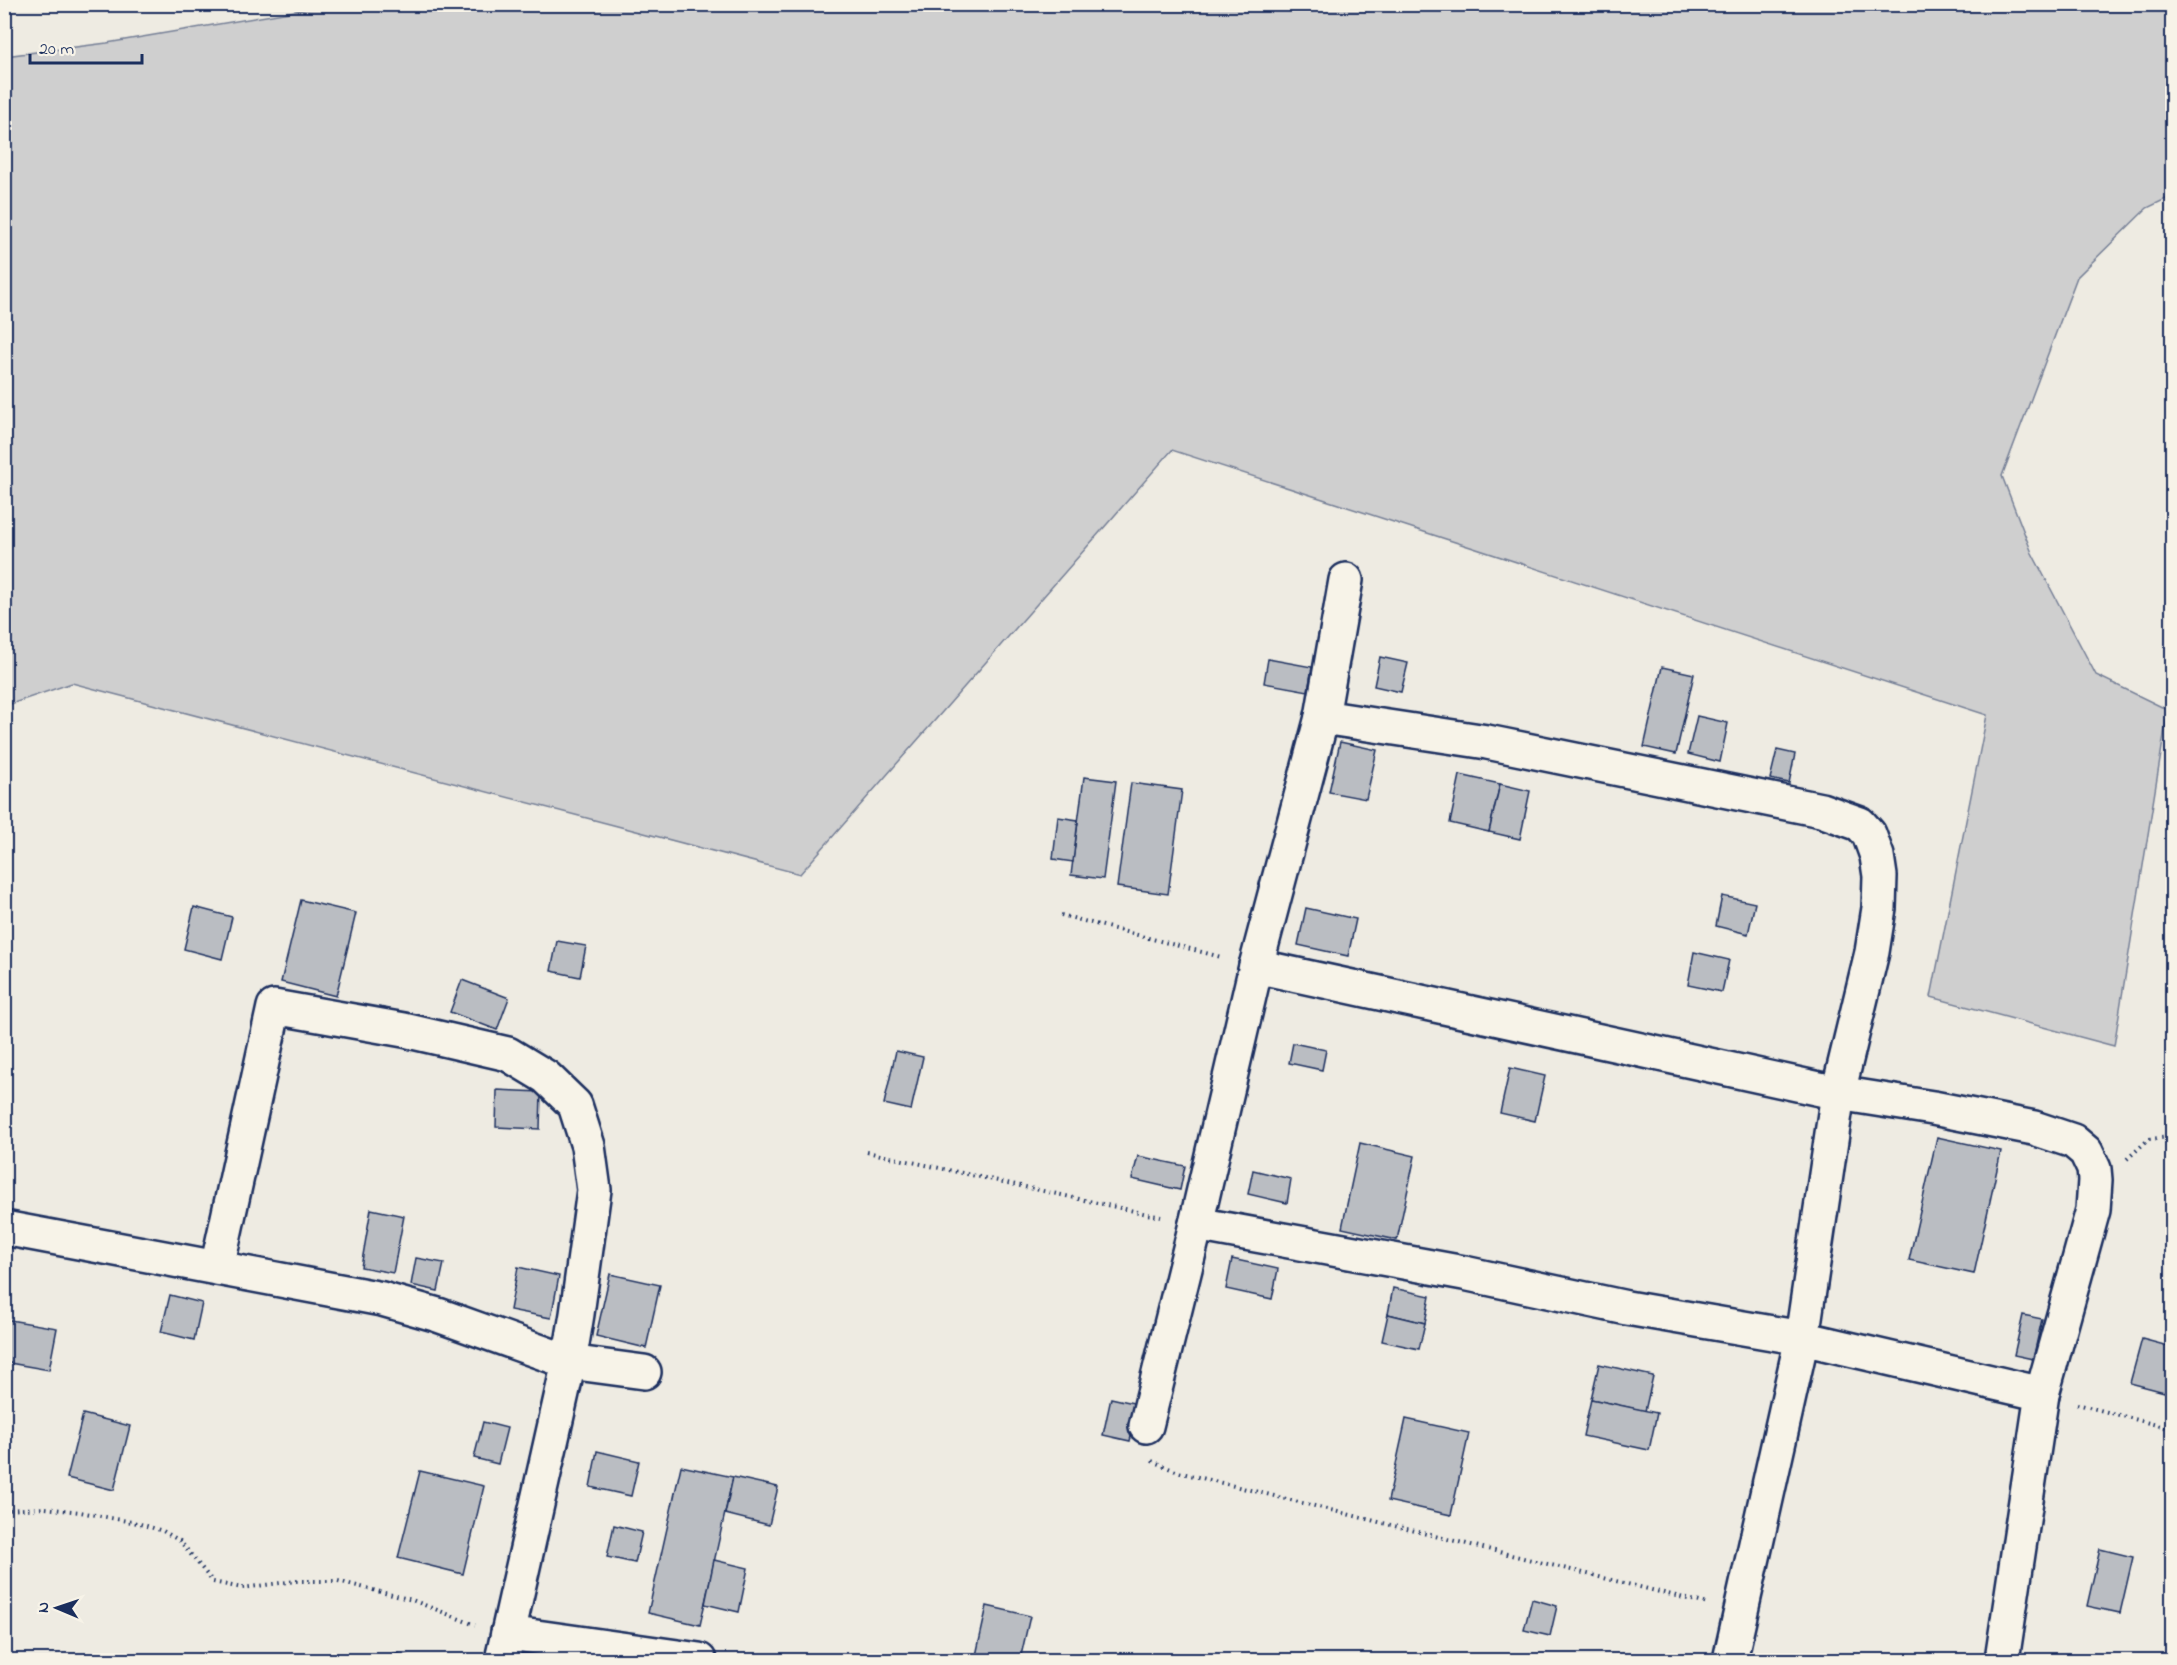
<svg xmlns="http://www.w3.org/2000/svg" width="2177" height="1665" viewBox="0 0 2177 1665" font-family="'Indie Flower',sans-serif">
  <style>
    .green { fill: #cfcfcf; stroke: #757f96; stroke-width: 1.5 }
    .building { fill: #babdc2; stroke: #1b2f5e; stroke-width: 1.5 }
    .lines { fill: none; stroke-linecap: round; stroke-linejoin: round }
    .minor-casing { stroke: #1b2f5e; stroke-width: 38 }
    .path { stroke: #1b2f5e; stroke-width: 4; stroke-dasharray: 1.5 4.5; stroke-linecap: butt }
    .minor { stroke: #f7f3e8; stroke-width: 33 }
  </style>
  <rect width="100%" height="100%" fill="#eeebe2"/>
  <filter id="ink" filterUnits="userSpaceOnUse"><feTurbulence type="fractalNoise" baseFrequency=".0167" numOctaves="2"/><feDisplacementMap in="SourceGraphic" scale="12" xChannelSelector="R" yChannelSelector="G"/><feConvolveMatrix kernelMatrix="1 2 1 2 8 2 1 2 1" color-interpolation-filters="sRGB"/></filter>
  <g filter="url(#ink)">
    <polygon class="green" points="336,4 2172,5 2172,196 2147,208 2077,277 2002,476 2032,553 2096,675 2168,710 2114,1046 1931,997 1987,715 1172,450 800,874 72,683 5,706 5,56 107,43"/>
    <g class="building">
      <polygon points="1380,657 1408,663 1401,692 1374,686"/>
      <polygon points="1268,659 1312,667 1308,691 1264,683"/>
      <polygon points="1662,667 1694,674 1676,754 1644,747"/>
      <polygon points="1697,716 1728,723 1720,762 1688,754"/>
      <polygon points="1340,742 1377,750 1366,799 1329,792"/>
      <polygon points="1777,750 1795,754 1789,783 1770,779"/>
      <polygon points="1460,775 1500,784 1489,832 1450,823"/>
      <polygon points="1084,777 1116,781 1103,879 1071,875"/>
      <polygon points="1131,783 1182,790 1168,894 1117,887"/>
      <polygon points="1500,784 1530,791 1520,839 1489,832"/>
      <polygon points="1058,817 1078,820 1073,862 1053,859"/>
      <polygon points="1722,896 1755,903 1748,934 1716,926"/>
      <polygon points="301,900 356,913 336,996 281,982"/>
      <polygon points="194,907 232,917 222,959 184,949"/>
      <polygon points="1306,908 1356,919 1348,956 1298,945"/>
      <polygon points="557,941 586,946 580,977 551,971"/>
      <polygon points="1694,952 1729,960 1722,992 1688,985"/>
      <polygon points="462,980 509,998 497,1030 450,1012"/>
      <polygon points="1293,1043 1326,1050 1322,1070 1289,1063"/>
      <polygon points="896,1051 923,1057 911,1110 884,1104"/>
      <polygon points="1510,1068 1545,1076 1535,1121 1500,1113"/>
      <polygon points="497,1090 541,1092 540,1129 496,1127"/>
      <polygon points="1937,1137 2001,1151 1974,1274 1909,1260"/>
      <polygon points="1360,1143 1415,1156 1397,1240 1342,1228"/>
      <polygon points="1138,1156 1185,1166 1180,1190 1132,1179"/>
      <polygon points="1253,1170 1291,1179 1287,1203 1248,1194"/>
      <polygon points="371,1209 404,1216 393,1273 361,1267"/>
      <polygon points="416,1258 444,1263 438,1291 411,1285"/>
      <polygon points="1232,1259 1278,1269 1272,1299 1226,1289"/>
      <polygon points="518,1267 559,1276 551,1318 510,1310"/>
      <polygon points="610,1274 660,1285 646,1348 596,1336"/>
      <polygon points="1393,1288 1430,1296 1425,1323 1388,1314"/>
      <polygon points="170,1295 202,1303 194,1340 161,1332"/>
      <polygon points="1388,1314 1425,1323 1419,1349 1382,1341"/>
      <polygon points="2023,1315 2042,1319 2033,1359 2014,1355"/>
      <polygon points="4,1319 57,1328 49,1370 4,1362"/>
      <polygon points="2142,1339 2172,1347 2172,1394 2130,1383"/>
      <polygon points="1599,1364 1653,1376 1645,1411 1591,1399"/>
      <polygon points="1111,1398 1138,1404 1130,1441 1103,1435"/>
      <polygon points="1591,1399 1657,1413 1649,1450 1583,1436"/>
      <polygon points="83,1414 130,1426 114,1490 67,1478"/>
      <polygon points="1406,1419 1469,1433 1451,1515 1388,1501"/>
      <polygon points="483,1422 507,1428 498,1464 474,1458"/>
      <polygon points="597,1451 639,1461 631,1496 590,1487"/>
      <polygon points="681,1466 733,1477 700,1625 648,1613"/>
      <polygon points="420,1471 484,1486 463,1574 398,1558"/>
      <polygon points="733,1477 778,1487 769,1525 725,1514"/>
      <polygon points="614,1525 642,1532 635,1563 607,1557"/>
      <polygon points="2100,1549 2133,1557 2120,1613 2087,1606"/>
      <polygon points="714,1560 748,1568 739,1612 705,1604"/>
      <polygon points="1532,1599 1557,1606 1550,1636 1524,1630"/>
      <polygon points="987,1606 1030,1616 1020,1660 975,1660"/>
      <polygon points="394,1653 424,1660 392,1660"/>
    </g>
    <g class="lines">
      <defs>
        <g id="minor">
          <polyline points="1322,717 1487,742 1821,810 1860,824 1869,834 1877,856 1880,876 1879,908 1872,952 1838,1093 1802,1338 1730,1660"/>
          <polyline points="1256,966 1838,1093 1933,1108 2034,1128 2073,1141 2086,1152 2094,1169 2095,1180 2093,1210 2042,1394 2002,1660"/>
          <polyline points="1196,1224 1464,1273 1627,1308 1802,1338 2042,1394"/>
          <polyline points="4,1228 382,1299 438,1315 569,1362 644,1372"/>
          <polyline points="217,1268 274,1007 404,1030 508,1054 546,1077 575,1105 588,1146 594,1190 577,1314 569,1362 502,1660"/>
          <polyline points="1146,1426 1196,1224 1256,966 1322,717 1346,580"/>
          <polyline points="508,1633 699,1660"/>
        </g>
      </defs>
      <use href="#minor" class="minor-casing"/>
      <g class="path">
        <polyline points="1061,915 1221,957"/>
        <polyline points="867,1152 1161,1217"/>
        <polyline points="2127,1159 2149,1139 2172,1137"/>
        <polyline points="2077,1404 2172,1429"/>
        <polyline points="1152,1461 1178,1472 1708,1604"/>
        <polyline points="4,1510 45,1508 80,1512 137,1523 163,1531 180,1541 213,1582 242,1588 296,1581 338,1581 412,1600 475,1625"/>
      </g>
      <use href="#minor" class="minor"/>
    </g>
  </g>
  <rect width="2177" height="1665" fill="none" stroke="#f7f3e8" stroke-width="24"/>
  <rect x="12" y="12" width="2153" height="1641" fill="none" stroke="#1b2f5e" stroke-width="2" filter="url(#ink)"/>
  <g transform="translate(57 1608) rotate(272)" stroke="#f7f3e8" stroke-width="4.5" paint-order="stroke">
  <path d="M0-4.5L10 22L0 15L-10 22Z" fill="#1b2f5e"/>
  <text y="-9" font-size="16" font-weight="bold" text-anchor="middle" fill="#1b2f5e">N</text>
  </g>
  <path d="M30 54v9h112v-9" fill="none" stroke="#1b2f5e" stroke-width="3"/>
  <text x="39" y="54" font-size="18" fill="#1b2f5e" stroke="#f7f3e8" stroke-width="4.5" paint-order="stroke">20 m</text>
</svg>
